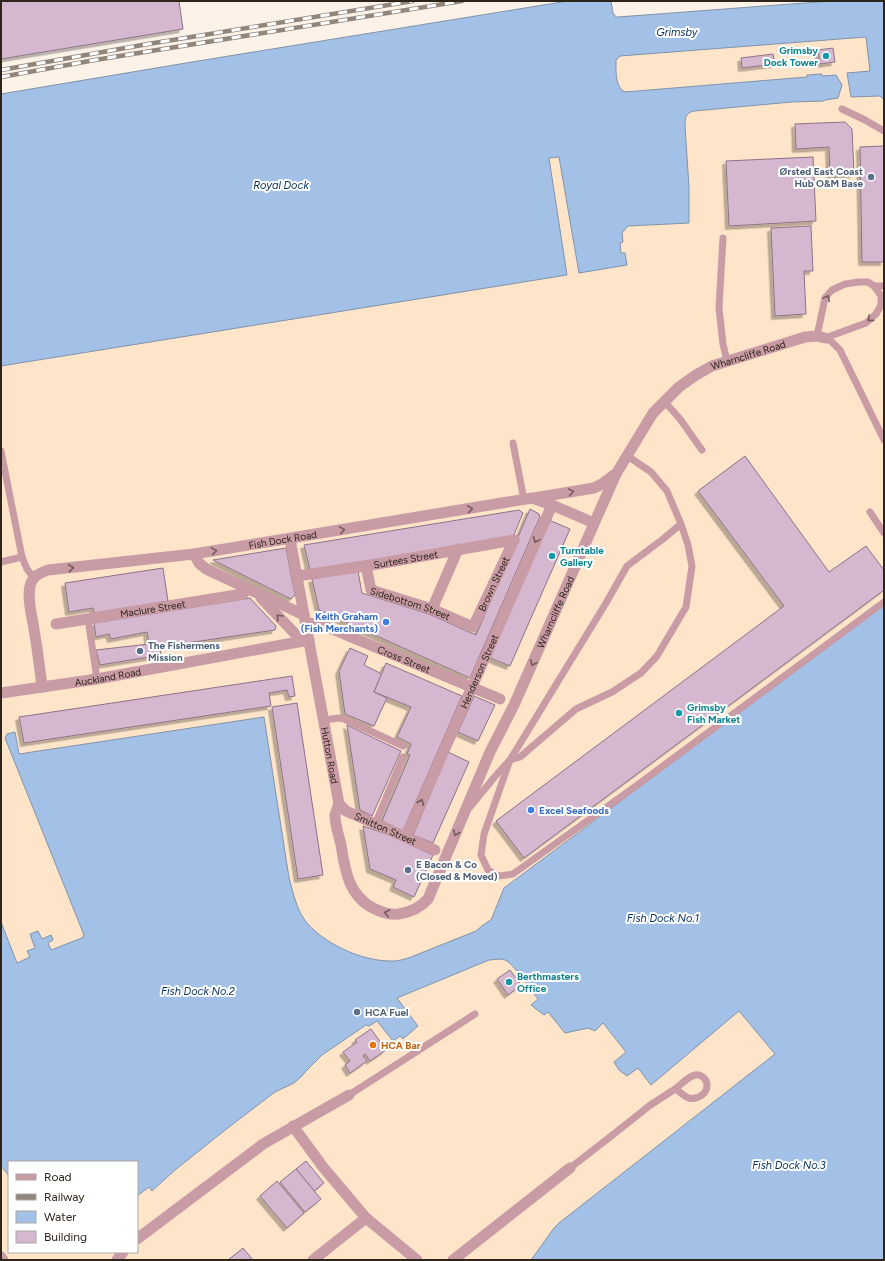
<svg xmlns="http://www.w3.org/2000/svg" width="885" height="1261" viewBox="0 0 885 1261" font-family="Figtree,sans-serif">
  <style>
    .built { fill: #fee5ca }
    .water { fill: #a3c1e6; stroke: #8092a9 }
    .building { fill: #d5b8cf; stroke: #8d7287; filter: url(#shadow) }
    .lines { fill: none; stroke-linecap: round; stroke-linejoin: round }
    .service { stroke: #c99ba5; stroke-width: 7 }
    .minor { stroke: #c99ba5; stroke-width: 11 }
    .rail-casing { stroke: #90867c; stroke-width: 4.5 }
    .rail { stroke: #fff; stroke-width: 3; stroke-dasharray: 9; stroke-linecap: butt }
    .oneway { stroke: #745a59 }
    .culture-dot { fill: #0f9aa8; stroke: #fff; stroke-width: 1.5 }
    .service-dot { fill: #5c6f8a; stroke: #fff; stroke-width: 1.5 }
    .shop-dot { fill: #3f7fe0; stroke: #fff; stroke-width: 1.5 }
    .food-dot { fill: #e8710a; stroke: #fff; stroke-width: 1.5 }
    .labels { text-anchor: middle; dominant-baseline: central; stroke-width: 4; stroke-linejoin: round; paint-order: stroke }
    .culture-label { font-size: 10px; font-weight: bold; fill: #0d838f; stroke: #fff; text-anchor: start }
    .service-label { font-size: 10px; font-weight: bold; fill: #4e5e75; stroke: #fff; text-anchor: start }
    .street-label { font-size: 10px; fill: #2e241a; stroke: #fff }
    .shop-label { font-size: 10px; font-weight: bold; fill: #366cbe; stroke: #fff; text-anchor: end }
    .food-label { font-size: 10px; font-weight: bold; fill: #c56008; stroke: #fff; text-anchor: start }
    .water-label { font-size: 11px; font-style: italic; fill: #022e5b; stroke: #fff }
  </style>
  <defs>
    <filter id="shadow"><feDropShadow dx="-3.5" dy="3.5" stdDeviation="0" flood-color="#0004"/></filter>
  </defs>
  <rect width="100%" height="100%" fill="#fcf2e7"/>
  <g class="built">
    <polygon points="866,37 870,72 848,73 851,97 880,96 884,100 884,605 504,888 491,920 483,925 476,931 411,957 402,960 385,961 373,959 340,948 320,936 303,918 298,907 293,893 289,878 264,717 19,754 15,733 7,734 6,738 84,935 82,938 51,950 50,947 29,955 30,957 17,963 1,922 1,366 567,275 549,158 559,157 579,273 627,265 625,253 621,253 620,243 623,242 621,233 628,226 689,223 689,187 685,126 685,119 688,113 694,111 810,101 822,76 822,74 807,75 807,77 625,92 619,88 618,82 616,60 620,56 623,55"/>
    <polygon points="498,959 506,961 514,968 538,999 531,1005 548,1012 565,1033 588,1028 592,1029 603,1023 651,1085 739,1011 775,1054 559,1223 554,1228 531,1260 1,1260 1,1166 9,1176 9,1252 137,1252 137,1196 149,1187 152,1191 175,1170 229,1127 275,1092 294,1083 302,1076 306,1071 322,1055 366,1025 370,1026 377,1020 393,1041 400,1035 403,1038 396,998 489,960"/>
  </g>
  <g class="water">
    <path d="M568 1H611L613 13 616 17H618L831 1H884V100L880 96 851 97 847 73 870 71 866 37 620 56 616 60C616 70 615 88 625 92L807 77V75L822 74V76L836 75 842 85 838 98 825 100 824 101 792 102 694 111C685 113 685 119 685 126L689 187V223L628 226 622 233 623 242 620 243 621 253H625L627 265 579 273 559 157 549 158 567 275 1 366V94L192 62Z"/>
    <path d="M884 605V1260H531L554 1228 559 1223 775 1054 739 1011 651 1085 638 1068 627 1076 619 1070 614 1062 626 1052 603 1023 595 1031 588 1028 565 1033 548 1012 544 1015 531 1005 538 999C531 990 514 964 505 960 500 958 494 960 489 960L397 998 418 1026 403 1039 400 1036 393 1041 377 1021 369 1026 366 1025 322 1055 306 1071 302 1076 294 1083 275 1092 229 1127 175 1170 152 1191 149 1187 137 1196V1162H9V1176L1 1166V922L17 963 30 957 27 951 35 948 30 934 38 931 42 939 51 935 53 940 48 943 51 950 82 938 84 935 5 738 7 734 15 732 19 754 264 717 289 878C293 892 296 907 304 919 321 943 363 962 393 961 399 961 405 959 411 957L476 931 483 925 491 920 504 888Z"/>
  </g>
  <g class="building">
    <polygon points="1,1 179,1 183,29 1,59"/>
    <polygon points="833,48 835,62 820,64 818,50"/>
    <polygon points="773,54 775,64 742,68 741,58"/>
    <polygon points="845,122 852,129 854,174 830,175 829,147 796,149 795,124"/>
    <polygon points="884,146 884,262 862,262 860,147"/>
    <polygon points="813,157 816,221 729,226 726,161"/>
    <polygon points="811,226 813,271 804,271 806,314 775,316 771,228"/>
    <polygon points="745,456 829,572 866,546 884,570 884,590 524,858 496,821 784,606 698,491"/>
    <polygon points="530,509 539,514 540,517 470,678 319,610 312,579 358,571 362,593 429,614 476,635"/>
    <polygon points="519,510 523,513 513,537 310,570 304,545"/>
    <polygon points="549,520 570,529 510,666 490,658"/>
    <polygon points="286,548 295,595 291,599 213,560"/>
    <polygon points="163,568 168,601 94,613 93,608 69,612 65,583"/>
    <polygon points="250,598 276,626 275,630 160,647 161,655 100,665 96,650 149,644 147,632 111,639 109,634 96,637 94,623"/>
    <polygon points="350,648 368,656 364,665 382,674 374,692 387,698 374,726 345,714 339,671"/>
    <polygon points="386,663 462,696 403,831 382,821 410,755 407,754 411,744 397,737 411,707 374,692"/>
    <polygon points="292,676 295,696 289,697 287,690 269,693 271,706 24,743 19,717"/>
    <polygon points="474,696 495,705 478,741 458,732"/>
    <polygon points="297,703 323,875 298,879 272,707"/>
    <polygon points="347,725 401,751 372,816 360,810"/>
    <polygon points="448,752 469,762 433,843 413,835"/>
    <polygon points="363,826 389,835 433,855 414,897 393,887 396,880 370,869"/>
    <polygon points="510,970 521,985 508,995 497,979"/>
    <polygon points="371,1029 386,1050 370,1061 365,1054 363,1056 367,1061 350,1073 345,1065 350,1061 343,1052 357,1042 355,1040"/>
    <polygon points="306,1161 324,1183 314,1191 296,1169"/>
    <polygon points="296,1169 321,1199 305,1212 280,1182"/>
    <polygon points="277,1181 304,1213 287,1228 260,1196"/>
    <polygon points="243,1248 253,1260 228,1260"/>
  </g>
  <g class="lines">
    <g class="service">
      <polyline points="842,109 865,120 884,131"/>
      <polyline points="723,238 719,308 723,344 727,361"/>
      <polyline points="874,286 884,286"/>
      <polyline points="817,336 825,298 832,290 845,284 859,282 868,282 874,286 881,296 881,305 876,314 866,323 825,338"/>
      <polyline points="825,338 832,342 840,350 884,440"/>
      <polyline points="664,401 680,419 702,450"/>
      <polyline points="513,443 524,500"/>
      <polyline points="1,451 22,557 27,569 34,578"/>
      <polyline points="626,455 651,472 667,491 681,524 688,545 692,566 686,607 657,656 641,673 612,692 576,709 520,757 510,760 606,603 627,566 663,539 681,524"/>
      <polyline points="870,512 884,533"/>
      <polyline points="1,562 22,557"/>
      <polyline points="88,619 97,679"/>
      <polyline points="324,720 339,718 344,719 403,746"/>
      <polyline points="510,760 484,834 481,855 488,870 499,876 513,874 640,783 884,602"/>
      <polyline points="470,807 497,774 509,761"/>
      <polyline points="375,824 403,757"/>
      <polyline points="349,1095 475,1014"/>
      <path d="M570 1168C596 1148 623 1127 649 1106 658 1100 666 1095 675 1089 681 1085 687 1077 695 1075 701 1074 707 1079 707 1085 707 1089 705 1093 702 1095 691 1103 684 1096 676 1089"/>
    </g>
    <g class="minor">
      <polyline points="534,498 594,488 602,484 614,475"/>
      <path id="s1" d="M290 539 339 804C338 807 336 812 335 815 335 825 339 836 341 845 345 871 349 897 375 909 383 913 391 915 399 914 411 912 420 908 428 899L490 752 514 705 616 474 653 413 679 387 696 375 712 366 805 337 817 336 825 338"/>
      <polyline points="194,554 199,563 206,569 304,615"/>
      <path id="s2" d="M366 566 371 590 432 609 473 627 514 540"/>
      <path id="s3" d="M297 576 366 566 514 540"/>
      <polyline points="261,598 302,641"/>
      <polyline points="432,609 458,549"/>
      <path id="s4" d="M306 623 318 624 332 629 500 699"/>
      <path id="s5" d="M56 624 243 594 247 589"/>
      <path id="s6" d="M42 687C40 668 37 648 34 629 32 616 26 595 31 583 34 575 41 573 48 570L194 554 532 498 552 505 594 523"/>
      <path id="s7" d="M1 693 97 679 309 640"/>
      <path id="s8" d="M339 804 346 811 435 850"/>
      <path id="s9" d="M406 837 552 505"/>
      <polyline points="293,1126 323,1167 366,1218 417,1260"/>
      <polyline points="137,1239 263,1144 349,1095"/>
      <polyline points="1,1257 3,1260"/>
      <polyline points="117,1260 123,1252"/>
      <polyline points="313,1260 366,1218"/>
      <polyline points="453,1260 570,1168"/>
    </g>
    <defs>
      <g id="rail">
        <polyline points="1,70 148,44 413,1"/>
        <polyline points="1,77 95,60 462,1"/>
      </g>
    </defs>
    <use href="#rail" class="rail-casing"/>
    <use href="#rail" class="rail"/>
  </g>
  <defs><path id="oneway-chevron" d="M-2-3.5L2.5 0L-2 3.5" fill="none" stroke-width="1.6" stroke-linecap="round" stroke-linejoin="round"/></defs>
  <g class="oneway">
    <use href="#oneway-chevron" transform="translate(827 298) rotate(-62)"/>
    <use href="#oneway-chevron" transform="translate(870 319) rotate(140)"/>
    <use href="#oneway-chevron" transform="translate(571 492) rotate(-10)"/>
    <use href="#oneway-chevron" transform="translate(470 509) rotate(-9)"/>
    <use href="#oneway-chevron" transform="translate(342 530) rotate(-9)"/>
    <use href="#oneway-chevron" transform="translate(536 540) rotate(114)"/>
    <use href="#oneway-chevron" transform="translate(214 551) rotate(-9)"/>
    <use href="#oneway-chevron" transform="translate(71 568) rotate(-6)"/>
    <use href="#oneway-chevron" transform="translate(279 617) rotate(-133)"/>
    <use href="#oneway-chevron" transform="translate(533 663) rotate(114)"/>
    <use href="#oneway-chevron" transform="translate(421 802) rotate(-67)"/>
    <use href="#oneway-chevron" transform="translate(456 833) rotate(113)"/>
    <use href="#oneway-chevron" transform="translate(387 913) rotate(-169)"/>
  </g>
  <g class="culture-dot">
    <circle cx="826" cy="56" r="4"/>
    <circle cx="552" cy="556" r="4"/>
    <circle cx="679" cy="713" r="4"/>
    <circle cx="509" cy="982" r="4"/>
  </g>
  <g class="service-dot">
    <circle cx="871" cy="177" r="4"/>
    <circle cx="140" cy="651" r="4"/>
    <circle cx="408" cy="870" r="4"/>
    <circle cx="357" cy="1012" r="4"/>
  </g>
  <g class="shop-dot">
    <circle cx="386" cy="622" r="4"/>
    <circle cx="531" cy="810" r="4"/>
  </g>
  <circle class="food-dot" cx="373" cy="1045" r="4"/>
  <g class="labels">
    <g class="culture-label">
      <text x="818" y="50" text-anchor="end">Grimsby<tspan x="818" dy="12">Dock Tower</tspan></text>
      <text x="560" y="550">Turntable<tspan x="560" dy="12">Gallery</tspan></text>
      <text x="687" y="707">Grimsby<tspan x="687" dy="12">Fish Market</tspan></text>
      <text x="517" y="976">Berthmasters<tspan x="517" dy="12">Office</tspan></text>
    </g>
    <g class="service-label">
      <text x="863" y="171" text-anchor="end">Ørsted East Coast<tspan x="863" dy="12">Hub O&amp;M Base</tspan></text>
      <text x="148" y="645">The Fishermens<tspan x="148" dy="12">Mission</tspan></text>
      <text x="416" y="864">E Bacon &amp; Co<tspan x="416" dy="12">(Closed &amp; Moved)</tspan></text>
      <text x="365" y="1012">HCA Fuel</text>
    </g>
    <g class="street-label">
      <text stroke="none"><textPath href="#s1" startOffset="1096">Wharncliffe Road</textPath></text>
      <text stroke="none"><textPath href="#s6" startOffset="364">Fish Dock Road</textPath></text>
      <text stroke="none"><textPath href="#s3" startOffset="110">Surtees Street</textPath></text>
      <text stroke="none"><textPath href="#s2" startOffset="181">Brown Street</textPath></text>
      <text stroke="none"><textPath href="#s2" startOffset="66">Sidebottom Street</textPath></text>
      <text stroke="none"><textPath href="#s5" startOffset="98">Maclure Street</textPath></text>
      <text stroke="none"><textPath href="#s1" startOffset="760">Wharncliffe Road</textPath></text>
      <text stroke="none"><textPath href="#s4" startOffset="105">Cross Street</textPath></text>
      <text stroke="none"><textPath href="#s9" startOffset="181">Henderson Street</textPath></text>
      <text stroke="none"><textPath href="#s7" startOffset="108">Auckland Road</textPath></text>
      <text stroke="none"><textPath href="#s1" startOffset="220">Hutton Road</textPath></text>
      <text stroke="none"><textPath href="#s8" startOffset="53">Smitton Street</textPath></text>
    </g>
    <g class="shop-label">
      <text x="378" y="616">Keith Graham<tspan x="378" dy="12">(Fish Merchants)</tspan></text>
      <text x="539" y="810" text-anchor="start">Excel Seafoods</text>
    </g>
    <g class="food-label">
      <text x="381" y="1045">HCA Bar</text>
    </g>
    <g class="water-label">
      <text x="677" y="32">Grimsby</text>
      <text x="281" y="185">Royal Dock</text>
      <text x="663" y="918">Fish Dock No.1</text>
      <text x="198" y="991">Fish Dock No.2</text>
      <text x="789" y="1165">Fish Dock No.3</text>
    </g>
  </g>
  <rect width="885" height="1261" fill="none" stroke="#2e241a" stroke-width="4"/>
  <rect x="8" y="1161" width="130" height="92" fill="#ffffff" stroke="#aba7a3"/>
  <rect x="16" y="1174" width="20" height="6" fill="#c99ba5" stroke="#aba7a3"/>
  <text x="44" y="1181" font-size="12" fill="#2e241a">Road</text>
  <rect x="16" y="1194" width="20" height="6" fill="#90867c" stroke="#aba7a3"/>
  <text x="44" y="1201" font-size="12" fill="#2e241a">Railway</text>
  <rect x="16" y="1211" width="20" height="12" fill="#a3c1e6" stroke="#aba7a3"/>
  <text x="44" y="1221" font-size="12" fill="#2e241a">Water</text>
  <rect x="16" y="1231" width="20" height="12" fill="#d5b8cf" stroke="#aba7a3"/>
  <text x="44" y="1241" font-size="12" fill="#2e241a">Building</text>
</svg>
